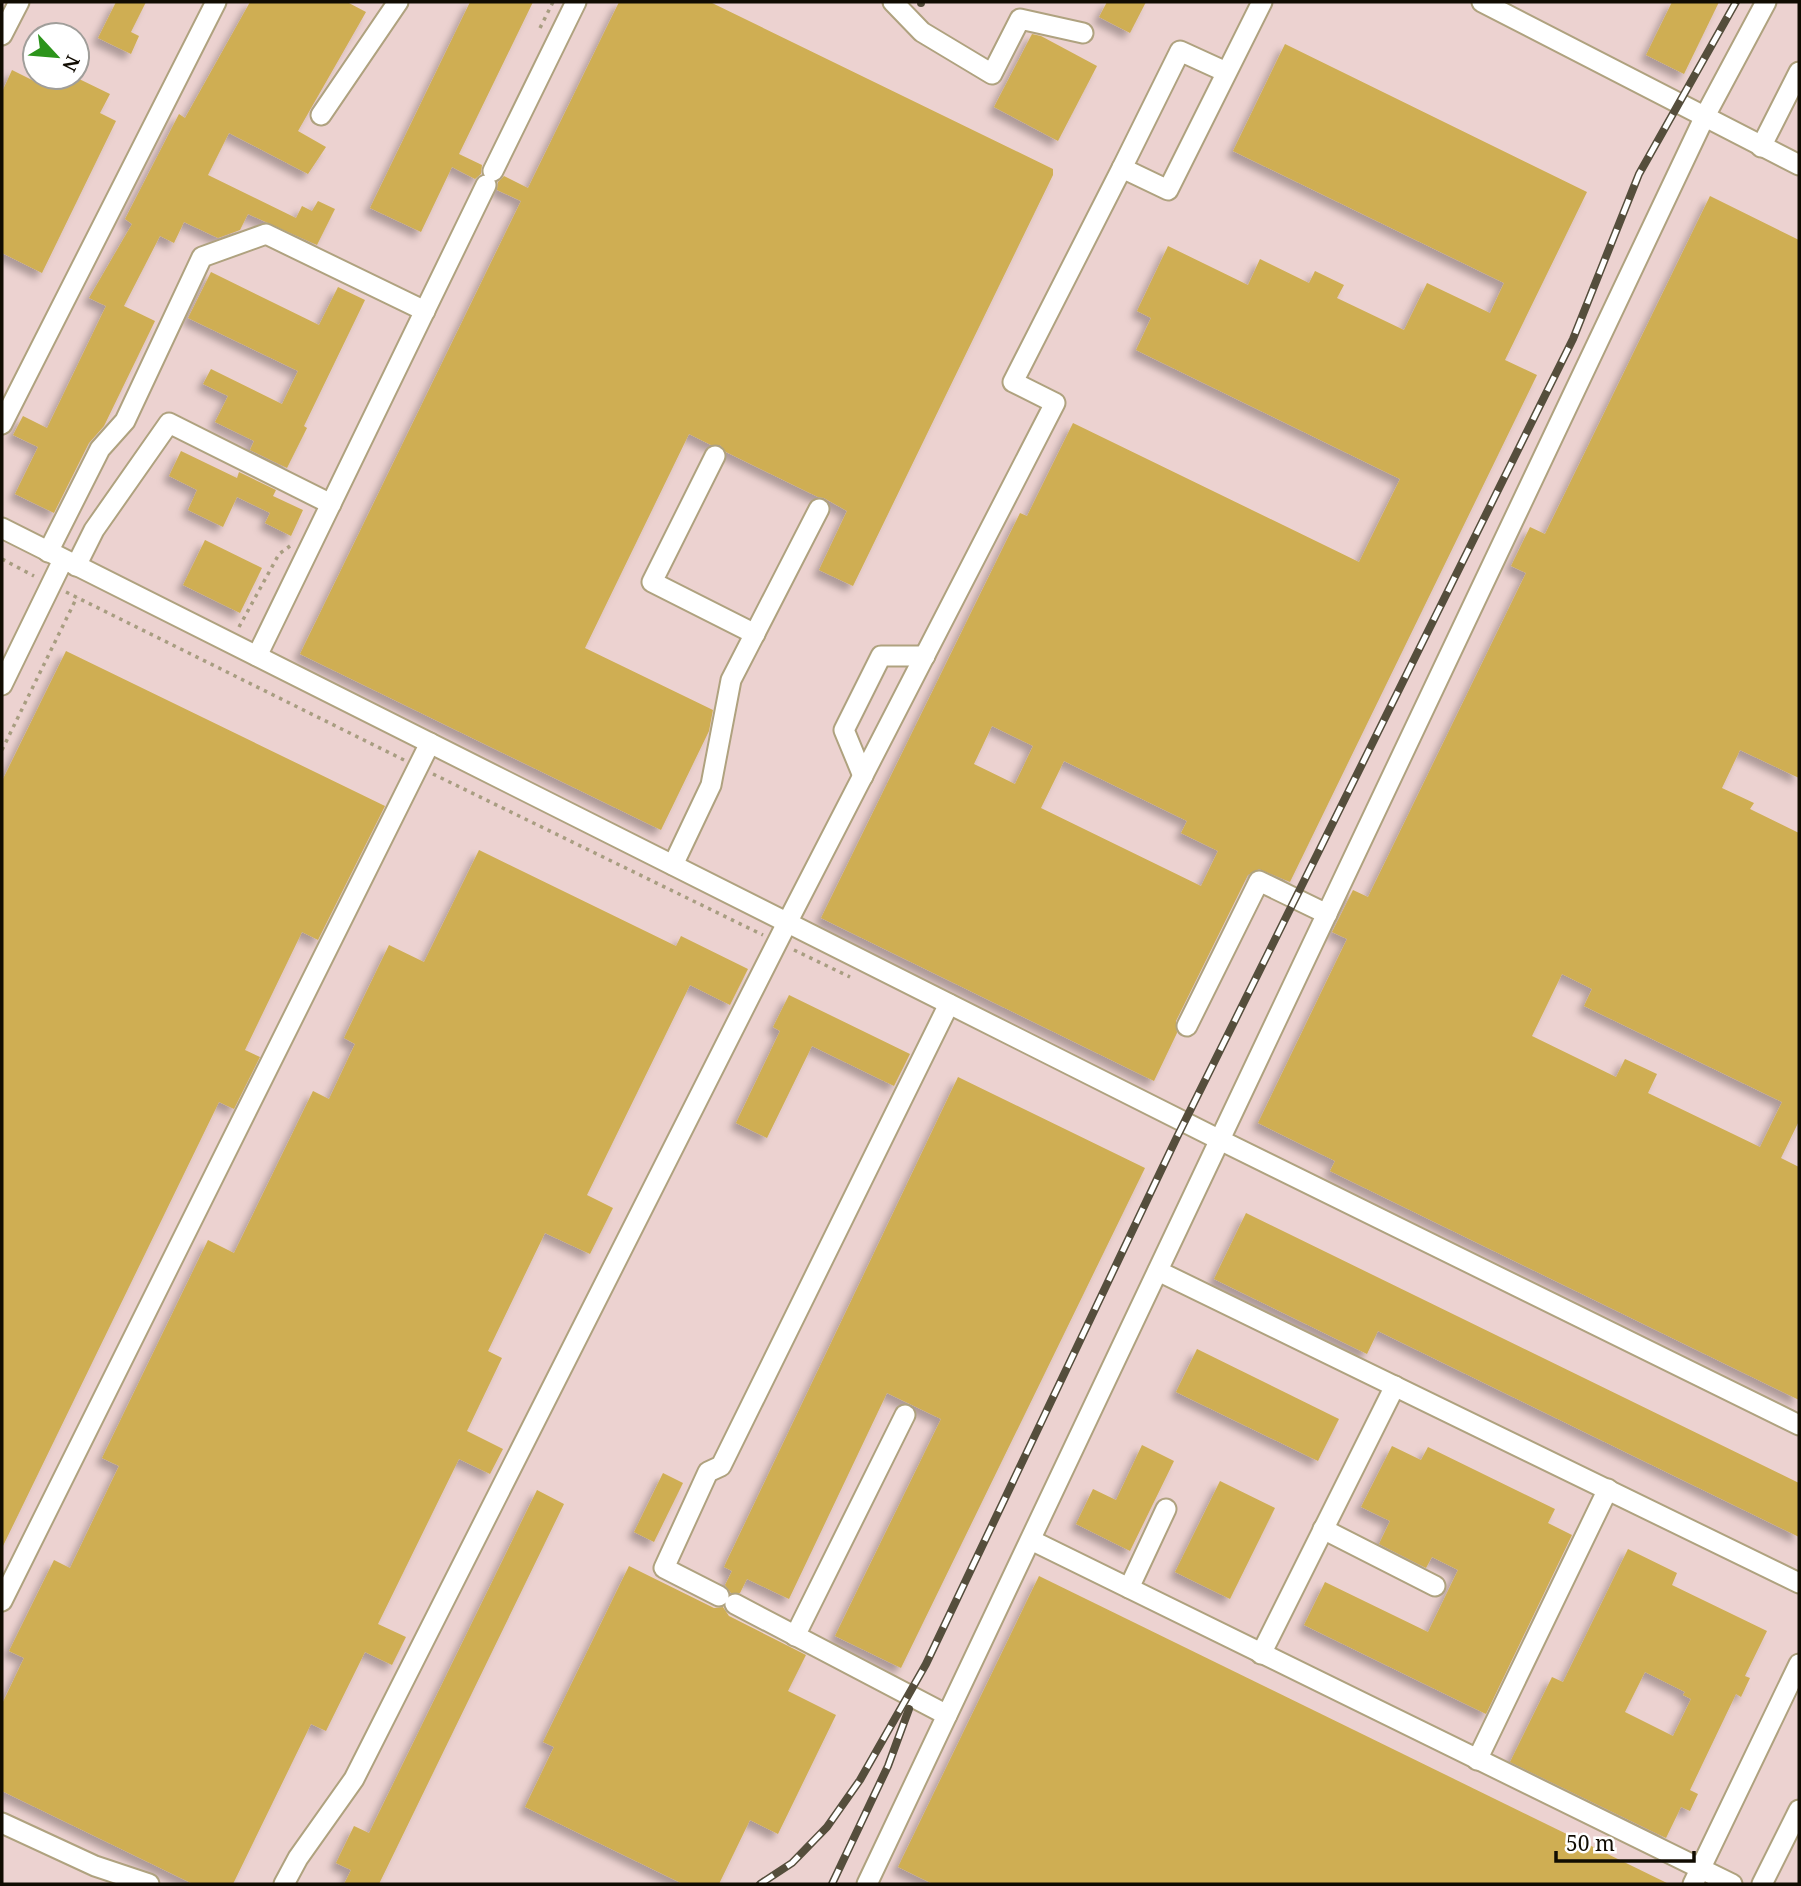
<svg xmlns="http://www.w3.org/2000/svg" width="1801" height="1886" viewBox="0 0 1801 1886" font-family="'Noto Serif',serif">
  <style>
    .industrial { fill: #ecd2d0; fill-rule: evenodd }
    .building { fill: #cfae52; fill-rule: evenodd; filter: url(#shadow) }
    .lines { fill: none; stroke-linecap: round; stroke-linejoin: round }
    .minor-casing { stroke: #afa27f; stroke-width: 23 }
    .path { stroke: #a89d81; stroke-width: 3.5; stroke-dasharray: 3.5 5; stroke-linecap: butt }
    .minor { stroke: #fff; stroke-width: 19 }
    .rail-casing { stroke: #554e3c; stroke-width: 8 }
    .rail { stroke: #fff; stroke-width: 5; stroke-dasharray: 16; stroke-linecap: butt }
  </style>
  <defs>
    <filter id="shadow"><feDropShadow dx="-6" dy="6" stdDeviation="3.5" flood-color="#0004"/></filter>
  </defs>
  <rect width="100%" height="100%" fill="#f0e2be"/>
  <path class="industrial" d="M2 2H1799V1884H2ZM35 35H77V77H35Z"/>
  <g class="building">
    <polygon points="116,2 146,2 131,32 139,36 131,54 98,38"/>
    <polygon points="250,2 347,2 366,12 298,131 326,147 308,174 229,133 208,175 296,218 302,206 312,211 318,201 335,209 317,245 248,214 240,230 218,238 184,222 174,243 160,236 124,306 155,321 104,426 89,443 54,513 15,494 38,447 13,435 23,416 47,428 106,306 89,298 132,224 125,219 179,114 185,118"/>
    <polygon points="470,2 533,2 459,154 482,165 481,174 475,179 452,167 421,232 370,208"/>
    <polygon points="619,2 710,2 1053,169 1053,175 853,586 819,570 847,511 824,498 818,497 726,452 720,445 711,445 689,434 585,648 713,710 709,731 661,830 300,654 521,201 497,190 498,182 504,176 528,188"/>
    <polygon points="1107,2 1146,2 1130,33 1099,17"/>
    <polygon points="1672,2 1719,2 1684,74 1646,55"/>
    <polygon points="1032,34 1041,36 1097,66 1058,141 994,107"/>
    <path d="M1285 44 1587 192 1505 360 1537 375 1290 882 1259 869 1248 875 1176 1021 1177 1033 1154 1081 821 918 1020 513 1027 516 1073 423 1359 562 1400 479 1136 350 1151 318 1137 311 1168 246 1248 285 1260 259 1309 283 1315 271 1344 285 1337 298 1404 330 1427 283 1490 313 1504 283 1233 151ZM992 726 1033 746 1015 784 974 764ZM1064 761 1187 821 1181 833 1218 851 1201 886 1041 808Z"/>
    <polygon points="12,70 46,87 51,77 75,77 110,94 100,113 116,121 42,273 2,253 2,92"/>
    <path d="M1710 196 1799 240V778L1740 750 1722 788 1754 803 1750 809 1799 833V1121L1781 1158 1799 1167V1400L1330 1171 1335 1161 1258 1123 1347 939 1332 932 1353 890 1368 897 1526 573 1511 566 1530 527 1545 534ZM1562 974 1592 989 1584 1006 1782 1102 1760 1147 1648 1093 1657 1074 1625 1059 1616 1077 1532 1036Z"/>
    <polygon points="211,272 319,325 338,287 365,300 304,426 307,428 287,468 250,450 254,441 215,422 228,396 203,384 211,369 282,404 298,371 188,318"/>
    <polygon points="181,451 237,478 239,472 276,490 273,496 303,510 291,536 265,523 270,513 237,497 223,527 188,510 197,490 169,476"/>
    <polygon points="205,540 262,568 240,613 183,585"/>
    <polygon points="66,651 385,806 318,940 302,932 245,1050 260,1057 234,1109 219,1102 2,1548 2,781"/>
    <polygon points="479,850 676,946 681,936 748,969 730,1005 690,985 587,1195 613,1208 590,1254 545,1233 488,1351 502,1358 467,1431 503,1449 490,1474 459,1459 378,1624 406,1637 392,1665 365,1652 326,1731 311,1724 233,1884 193,1884 2,1791 2,1704 24,1658 9,1651 54,1560 70,1568 119,1466 102,1458 208,1240 234,1253 313,1091 329,1099 355,1044 344,1038 389,945 424,962"/>
    <polygon points="789,995 910,1054 894,1086 812,1046 767,1138 736,1123 780,1031 773,1027"/>
    <polygon points="958,1077 1145,1168 901,1668 835,1636 941,1419 887,1393 789,1599 747,1579 740,1593 731,1593 725,1585 732,1571 724,1567"/>
    <polygon points="1246,1213 1799,1483 1799,1537 1378,1331 1367,1354 1214,1279"/>
    <polygon points="1197,1349 1339,1419 1318,1461 1176,1392"/>
    <polygon points="1142,1445 1174,1461 1130,1551 1076,1524 1093,1489 1116,1500"/>
    <polygon points="1392,1446 1421,1460 1428,1447 1555,1509 1548,1523 1572,1535 1486,1714 1304,1625 1325,1582 1428,1632 1458,1570 1432,1557 1426,1568 1379,1544 1390,1521 1361,1507"/>
    <polygon points="663,1473 683,1483 654,1542 634,1532"/>
    <polygon points="1220,1481 1275,1508 1230,1599 1175,1572"/>
    <polygon points="537,1490 564,1504 379,1884 344,1884 351,1870 336,1863 354,1826 369,1833"/>
    <path d="M1628 1549 1677 1573 1672 1585 1767 1631 1745 1676 1750 1678 1741 1697 1736 1694 1690 1790 1698 1794 1690 1811 1681 1807 1666 1838 1510 1762 1552 1677 1563 1682ZM1645 1672 1685 1692 1683 1695 1691 1699 1673 1736 1625 1712Z"/>
    <polygon points="629,1566 714,1608 723,1607 729,1616 806,1655 788,1691 836,1715 778,1834 750,1820 719,1884 683,1884 525,1807 554,1747 543,1742"/>
    <polygon points="1039,1576 1669,1884 933,1884 898,1867"/>
  </g>
  <g class="lines">
    <defs>
      <g id="minor">
        <polyline points="893,2 922,32 992,74 1020,19 1083,33"/>
        <polyline points="1482,2 1799,165"/>
        <polyline points="2,35 19,2"/>
        <polyline points="321,115 398,2"/>
        <polyline points="1761,147 1799,72"/>
        <polyline points="1122,168 1180,51 1226,72"/>
        <polyline points="493,171 576,2"/>
        <polyline points="2,424 216,2"/>
        <polyline points="715,456 652,582 755,634"/>
        <polyline points="2,528 1220,1140 1799,1425"/>
        <polyline points="48,552 100,449 125,421 202,257 266,234 425,311"/>
        <polyline points="76,566 94,530 169,423 331,504"/>
        <polyline points="257,656 486,185"/>
        <polyline points="2,685 63,560"/>
        <polyline points="863,776 844,730 881,656 925,656"/>
        <polyline points="673,865 711,785 731,680 819,509"/>
        <polyline points="1187,1026 1259,881 1327,914"/>
        <polyline points="1158,1271 1799,1583"/>
        <polyline points="1323,1529 1435,1586"/>
        <polyline points="1031,1540 1732,1884"/>
        <polyline points="1129,1588 1166,1509"/>
        <polyline points="719,1596 664,1568 708,1472 721,1466 949,1004"/>
        <polyline points="2,1601 430,743"/>
        <polyline points="735,1604 947,1715"/>
        <polyline points="795,1636 905,1415"/>
        <polyline points="1261,1654 1395,1386"/>
        <polyline points="1477,1760 1608,1489"/>
        <polyline points="2,1823 95,1866 149,1884"/>
        <polyline points="284,1884 298,1858 354,1779 787,923 1055,403 1013,382 1122,168 1168,190 1262,2"/>
        <polyline points="867,1884 1705,116 1766,2"/>
        <polyline points="1693,1884 1799,1664"/>
        <polyline points="1762,1884 1799,1810"/>
      </g>
    </defs>
    <use href="#minor" class="minor-casing"/>
    <g class="path">
      <polyline points="540,28 553,2"/>
      <polyline points="2,559 34,576"/>
      <polyline points="66,592 404,760"/>
      <polyline points="239,627 279,554 290,546"/>
      <polyline points="2,750 77,597"/>
      <polyline points="433,774 763,935"/>
      <polyline points="794,950 850,977"/>
    </g>
    <use href="#minor" class="minor"/>
    <defs>
      <g id="rail">
        <polyline points="921,3 921,2"/>
        <polyline points="760,1884 792,1863 827,1827 860,1780 926,1664 1177,1137 1573,339 1639,174 1736,2"/>
        <polyline points="832,1884 888,1766 909,1709"/>
      </g>
    </defs>
    <use href="#rail" class="rail-casing"/>
    <use href="#rail" class="rail"/>
  </g>
  <rect width="1801" height="1886" fill="none" stroke="#110c02" stroke-width="7"/>
  <g transform="translate(56 56) rotate(116)"><circle r="33" fill="#ffffff" stroke="#a09e9a" stroke-width="2"/>
  <path d="M0-5L12 26L0 18L-12 26Z" fill="#2c941b"/>
  <text y="-10" font-size="19" font-weight="bold" text-anchor="middle" fill="#110c02">N</text>
  </g>
  <path d="M1556 1851v10h138v-10" fill="none" stroke="#110c02" stroke-width="3.5"/>
  <text x="1566" y="1851" font-size="21" fill="#110c02" stroke="#ffffff" stroke-width="5" paint-order="stroke">50 m</text>
</svg>
